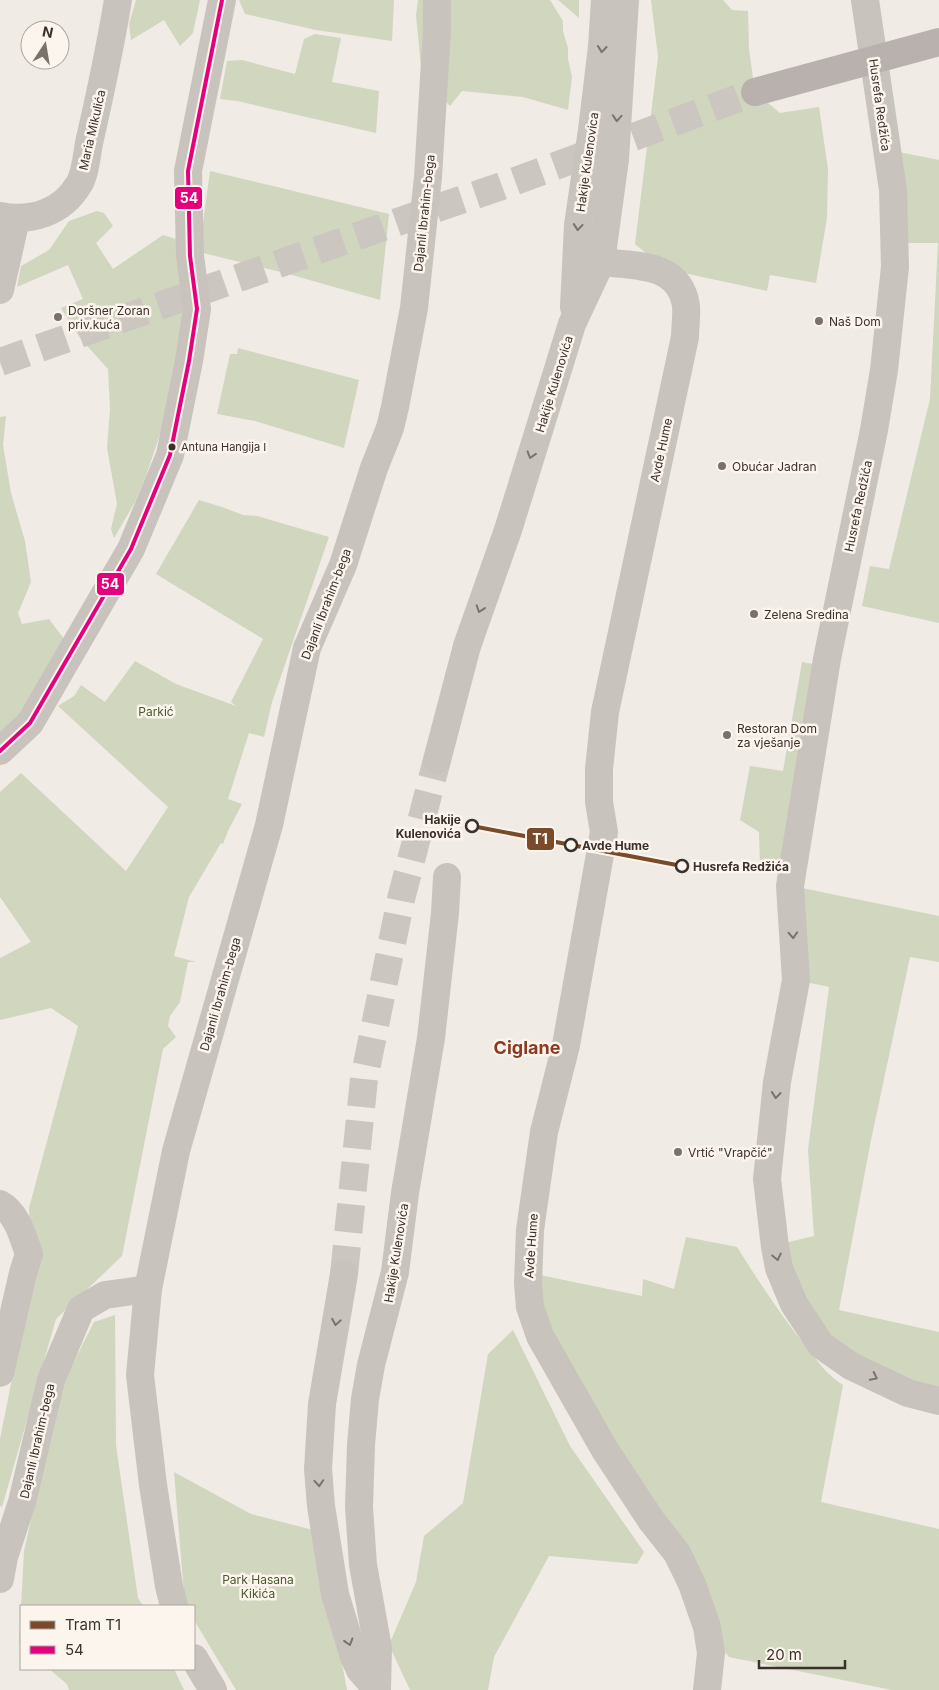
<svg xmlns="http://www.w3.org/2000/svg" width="939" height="1690" viewBox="0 0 939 1690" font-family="Inter,sans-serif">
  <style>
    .green { fill: #d1d6bf }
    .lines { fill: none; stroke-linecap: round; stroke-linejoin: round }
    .minor-tunnel { stroke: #ccc6c0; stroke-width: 28; stroke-dasharray: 28 14; stroke-linecap: butt }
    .major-tunnel { stroke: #ccc6c0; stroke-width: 28; stroke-dasharray: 28 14; stroke-linecap: butt }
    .minor { stroke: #c9c3be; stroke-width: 28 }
    .major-bridge { stroke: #b8b1ad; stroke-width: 28 }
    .bus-1-casing { stroke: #fbf5ee; stroke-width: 8 }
    .bus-1 { stroke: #e5007d; stroke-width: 4 }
    .tram-1-casing { stroke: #fbf5ee; stroke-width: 8 }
    .tram-1 { stroke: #7a4b2a; stroke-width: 4 }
    .oneway { stroke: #7b726d }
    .poi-dot { fill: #7a716c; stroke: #fbf5ee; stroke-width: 2 }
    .bus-dot { fill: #3b302b; stroke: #fbf5ee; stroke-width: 2 }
    .stop-dot { fill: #fbf5ee; stroke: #3b302b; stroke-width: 2.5 }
    .labels { text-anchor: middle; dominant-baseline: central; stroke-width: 5; stroke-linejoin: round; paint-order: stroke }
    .bus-label { font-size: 11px; fill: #3b302b; stroke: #fbf5ee; text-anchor: start }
    .street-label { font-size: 12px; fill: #3b302b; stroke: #fbf5ee }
    .poi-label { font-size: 12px; fill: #3b302b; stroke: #fbf5ee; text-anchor: start }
    .park-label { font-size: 12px; fill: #4a5a2e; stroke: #fbf5ee }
    .stop-label { font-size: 12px; font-weight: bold; fill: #3b302b; stroke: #fbf5ee; text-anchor: start }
    .district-label { font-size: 18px; font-weight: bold; fill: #8c3b22; stroke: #fbf5ee }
    .line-badge { stroke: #fbf5ee; stroke-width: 2 }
    .badge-label { font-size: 14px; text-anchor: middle; font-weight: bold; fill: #fff }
  </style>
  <rect width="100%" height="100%" fill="#f0ebe5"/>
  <g class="green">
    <polygon points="136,0 200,0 193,33 180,46 164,20 131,40 129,24"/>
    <polygon points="239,0 394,0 392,41 316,30 245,14"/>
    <polygon points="418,0 550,0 563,21 563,31 568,48 568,59 572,77 568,110 523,97 462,91 450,106 422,78 416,15"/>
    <polygon points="558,0 579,0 579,18"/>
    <polygon points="651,0 723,0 732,10 748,11 749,49 755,92 780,113 819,107 828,169 827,218 816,283 770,275 767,291 665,269 635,244 658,57"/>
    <polygon points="315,34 341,38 332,82 379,91 376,133 237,101 220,99 227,61 242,60 295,74 304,39"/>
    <polygon points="884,149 939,160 939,623 862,606 870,566 889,569 930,399 938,243 894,243"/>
    <polygon points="210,171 389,214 380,300 285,273 199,252"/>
    <polygon points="97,211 104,213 113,226 96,243 113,269 163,235 179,240 184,311 167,413 146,476 135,502 114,538 111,529 117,504 107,448 110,409 108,369 80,338 61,308 83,299 68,265 17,287 21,266 49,250 69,221"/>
    <polygon points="238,348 359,380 344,448 255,421 217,414 230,354 237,354"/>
    <polygon points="6,416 3,445 11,493 25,541 31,582 18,613 22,624 49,619 67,643 0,751 0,417"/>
    <polygon points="199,500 222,507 243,515 257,516 329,537 272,702 264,737 249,733 228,799 242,804 228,831 223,844 221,843 189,897 174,956 196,962 188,962 180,1002 170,1016 168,1026 176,1037 163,1049 122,1256 56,1319 2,1507 0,1506 0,1439 32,1278 29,1208 78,1026 51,1008 0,1020 0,958 31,942 0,897 0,792 21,773 126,871 168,807 58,706 74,696 81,685 105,702 135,661 176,684 236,706 231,702 263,639 156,574"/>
    <polygon points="802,662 818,665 786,874 760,866 759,832 740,820 750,766 783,771"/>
    <polygon points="792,886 939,916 939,962 910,957 870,1145 839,1310 939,1332 939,1401 829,1351 775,1247 789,1242 814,1236 808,1150 829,987 796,980"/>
    <path d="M686 1237 737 1247C759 1282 782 1317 808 1349 819 1363 828 1376 843 1385L821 1502 939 1529V1690H892L729 1657 697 1620 548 1326 535 1274 642 1296 643 1279 674 1289Z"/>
    <polygon points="115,1315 116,1445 138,1598 143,1606 21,1606 21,1645 19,1643 24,1551 42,1471 62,1385 94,1322"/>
    <polygon points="513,1330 570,1446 644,1552 637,1564 549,1556 494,1657 488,1690 410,1690 389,1645 416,1582 424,1536 463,1503 488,1354"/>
    <polygon points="174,1472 251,1514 317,1531 347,1690 236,1690 194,1620 194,1606 185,1606"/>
    <polygon points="49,1669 174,1669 184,1690 69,1690 67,1684"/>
  </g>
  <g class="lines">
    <polyline class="minor-tunnel" points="344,1274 364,1079 401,899 437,760"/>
    <polyline class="major-tunnel" points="0,362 443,206 499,187 755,92"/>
    <g class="minor">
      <polyline points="865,0 893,190 895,267 884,370 874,430 827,659 790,886 796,980 777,1082 767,1179 775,1247 779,1268 794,1304 821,1345 851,1366 908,1393 939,1401"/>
      <path d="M0 216C31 222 62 213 79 184 85 175 87 154 89 143 100 95 110 48 118 0"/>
      <path d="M601 262C635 266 680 262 686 306 687 316 685 327 685 337L605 712 599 769V802L604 832 566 1045 544 1132 530 1230 528 1283 530 1307 540 1336 605 1450 651 1520 677 1553 692 1584 707 1627 711 1653 707 1690"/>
      <polyline points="0,290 16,219"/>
      <polyline points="574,307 578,225 592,130 602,47 605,0"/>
      <polyline points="0,751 30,723 131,549 170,455 189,361 197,309 190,256 188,171 222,0"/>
      <polyline points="437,760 467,646 508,530 572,324 601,262 615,159 625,0"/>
      <path d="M0 1204C17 1213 23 1237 29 1254L23 1273 0 1373"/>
      <polyline points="344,1274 322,1404 318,1469 321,1506 335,1594 354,1657 360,1670 377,1689"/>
      <polyline points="0,1579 4,1557 22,1502 51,1380 81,1309 105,1295 148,1289"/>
      <polyline points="174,1606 169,1586 153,1485 140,1375 148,1289 176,1151 269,825 307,648 343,565 374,468 390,428 395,407 414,308 428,177 437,29 437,0"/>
      <polyline points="194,1658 213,1690"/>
      <polyline points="377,1690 378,1648 363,1565 359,1507 361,1445 365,1399 371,1365 395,1272 405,1193 431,1038 445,913 447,877"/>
    </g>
    <polyline class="major-bridge" points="755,92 939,42"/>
    <defs>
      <polyline id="bus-1" points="0,751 30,723 131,549 170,455 189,361 197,309 190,256 188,171 222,0"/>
    </defs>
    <use href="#bus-1" class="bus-1-casing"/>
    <use href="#bus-1" class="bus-1"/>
    <defs>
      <polyline id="tram-1" points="472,826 682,866"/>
    </defs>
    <use href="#tram-1" class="tram-1-casing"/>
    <use href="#tram-1" class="tram-1"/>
  </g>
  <defs><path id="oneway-chevron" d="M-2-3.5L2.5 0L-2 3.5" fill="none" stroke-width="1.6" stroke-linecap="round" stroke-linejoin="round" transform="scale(1.25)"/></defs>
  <g class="oneway">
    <use href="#oneway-chevron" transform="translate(602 49) rotate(96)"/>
    <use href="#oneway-chevron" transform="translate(617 118) rotate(94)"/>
    <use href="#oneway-chevron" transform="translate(578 227) rotate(95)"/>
    <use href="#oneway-chevron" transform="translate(531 455) rotate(107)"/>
    <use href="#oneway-chevron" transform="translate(480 609) rotate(109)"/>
    <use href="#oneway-chevron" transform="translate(793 935) rotate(87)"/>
    <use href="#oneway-chevron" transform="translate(776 1095) rotate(96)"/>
    <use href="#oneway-chevron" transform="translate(777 1257) rotate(78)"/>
    <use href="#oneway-chevron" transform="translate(336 1322) rotate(100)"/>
    <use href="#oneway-chevron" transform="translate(874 1377) rotate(26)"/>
    <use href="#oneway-chevron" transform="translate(319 1483) rotate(86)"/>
    <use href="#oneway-chevron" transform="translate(349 1642) rotate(73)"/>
  </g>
  <g class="poi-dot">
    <circle cx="58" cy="317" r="5"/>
    <circle cx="819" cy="321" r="5"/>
    <circle cx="722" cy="466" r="5"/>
    <circle cx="754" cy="614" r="5"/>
    <circle cx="727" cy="735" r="5"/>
    <circle cx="678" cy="1152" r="5"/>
  </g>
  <circle class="bus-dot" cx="172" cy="447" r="4.5"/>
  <g class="stop-dot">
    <circle cx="472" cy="826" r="6"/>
    <circle cx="571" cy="845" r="6"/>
    <circle cx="682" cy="866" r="6"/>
  </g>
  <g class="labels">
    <g class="bus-label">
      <text x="181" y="447">Antuna Hangija I</text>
    </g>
    <g class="street-label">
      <text transform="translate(880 105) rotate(82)">Husrefa Redžića</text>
      <text transform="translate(92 130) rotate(-77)">Maria Mikulića</text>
      <text transform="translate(587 162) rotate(-82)">Hakije Kulenovica</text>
      <text transform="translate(424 213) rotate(-84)">Dajanli Ibrahim-bega</text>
      <text transform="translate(554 384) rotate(-73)">Hakije Kulenovića</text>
      <text transform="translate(661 450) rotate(-78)">Avde Hume</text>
      <text transform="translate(858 506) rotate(-78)">Husrefa Redžića</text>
      <text transform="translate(326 604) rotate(-69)">Dajanli Ibrahim-bega</text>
      <text transform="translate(220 994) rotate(-74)">Dajanli Ibrahim-bega</text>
      <text transform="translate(531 1246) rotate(-86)">Avde Hume</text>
      <text transform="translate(396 1253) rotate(-81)">Hakije Kulenovića</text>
      <text transform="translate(37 1441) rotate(-77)">Dajanli Ibrahim-bega</text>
    </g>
    <g class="poi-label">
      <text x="68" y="310">Doršner Zoran<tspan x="68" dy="14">priv.kuća</tspan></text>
      <text x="829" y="321">Naš Dom</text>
      <text x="732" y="466">Obućar Jadran</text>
      <text x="764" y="614">Zelena Sredina</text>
      <text x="737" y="728">Restoran Dom<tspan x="737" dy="14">za vješanje</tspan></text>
      <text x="688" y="1152">Vrtić "Vrapčić"</text>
    </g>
    <g class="park-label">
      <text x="156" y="711">Parkić</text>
      <text x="258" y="1579">Park Hasana<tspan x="258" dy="14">Kikića</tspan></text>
    </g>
    <g class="stop-label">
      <text x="461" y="819" text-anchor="end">Hakije<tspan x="461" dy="14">Kulenovića</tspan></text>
      <text x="582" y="845">Avde Hume</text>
      <text x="693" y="866">Husrefa Redžića</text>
    </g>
    <g class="district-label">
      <text x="527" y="1047">Ciglane</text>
    </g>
  </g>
  <g class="line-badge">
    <rect x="174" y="186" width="29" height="24" rx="5" fill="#e5007d"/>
    <rect x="96" y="572" width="29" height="24" rx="5" fill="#e5007d"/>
    <rect x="526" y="827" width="29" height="24" rx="5" fill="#7a4b2a"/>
  </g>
  <g class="badge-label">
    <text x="189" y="203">54</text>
    <text x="110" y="589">54</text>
    <text x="540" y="844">T1</text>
  </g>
  <rect x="20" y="1605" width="175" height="65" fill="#fbf5ee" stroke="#aea6a0"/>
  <rect x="30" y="1621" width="25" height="8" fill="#7a4b2a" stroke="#aea6a0"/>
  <text x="65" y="1630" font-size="15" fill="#3b302b">Tram T1</text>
  <rect x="30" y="1646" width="25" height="8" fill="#e5007d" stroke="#aea6a0"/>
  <text x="65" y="1655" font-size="15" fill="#3b302b">54</text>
  <g transform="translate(45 45) rotate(12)"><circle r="24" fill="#fbf5ee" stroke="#aea6a0"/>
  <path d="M0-4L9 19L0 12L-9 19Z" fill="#7a716c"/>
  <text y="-8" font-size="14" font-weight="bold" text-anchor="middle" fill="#3b302b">N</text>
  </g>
  <path d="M759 1660v8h86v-8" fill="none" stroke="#3b302b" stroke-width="2.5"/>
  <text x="766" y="1660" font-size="15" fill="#3b302b" stroke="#fbf5ee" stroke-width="4" paint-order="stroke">20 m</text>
</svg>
